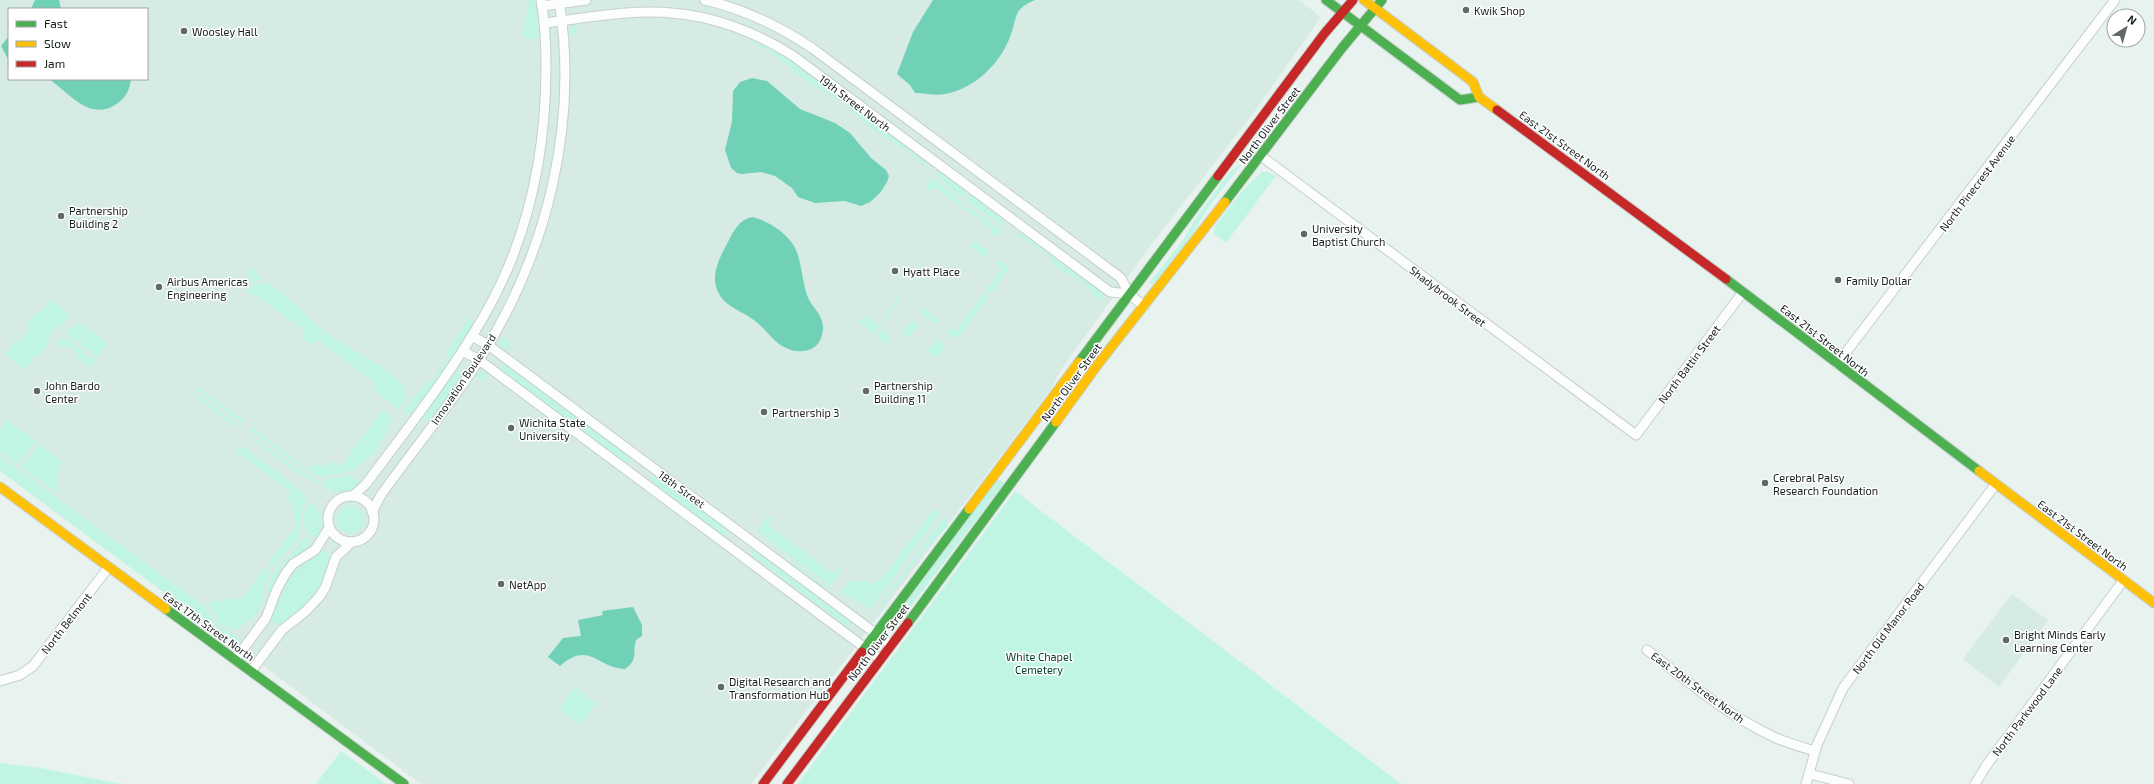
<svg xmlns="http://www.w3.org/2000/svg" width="2154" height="784" viewBox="0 0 2154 784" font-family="'Exo 2',sans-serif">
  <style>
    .built { fill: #d6ebe3; fill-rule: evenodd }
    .green { fill: #c0f5e3 }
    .water { fill: #70d1b7 }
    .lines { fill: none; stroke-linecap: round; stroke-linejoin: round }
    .street-casing { stroke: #c6cfcb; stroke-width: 11 }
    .fast-casing { stroke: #c6cfcb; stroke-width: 11 }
    .slow-casing { stroke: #c6cfcb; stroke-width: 11 }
    .jam-casing { stroke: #c6cfcb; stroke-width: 11 }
    .street { stroke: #fcfdfd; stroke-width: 9 }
    .fast { stroke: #4caf50; stroke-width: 9 }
    .slow { stroke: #ffc107; stroke-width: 9 }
    .jam { stroke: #c62828; stroke-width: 9 }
    .poi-dot { fill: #606966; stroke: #fff; stroke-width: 1.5 }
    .labels { text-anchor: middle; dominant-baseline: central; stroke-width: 3; stroke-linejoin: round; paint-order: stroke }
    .poi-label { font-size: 11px; fill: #171f1c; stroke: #fff; text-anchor: start }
    .street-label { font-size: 11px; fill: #171f1c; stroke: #fff }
    .park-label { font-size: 11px; fill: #074233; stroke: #fff }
  </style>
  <rect width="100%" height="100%" fill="#e8f3ef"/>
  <g class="built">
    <path d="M0 0H1299L1321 17 1254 112 1148 249 1062 368 1051 389 751 784H421L0 468ZM9 9H147V79H9Z"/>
    <polygon points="2012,594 2048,620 1999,687 1963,659"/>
  </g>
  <g class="green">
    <polygon points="529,0 535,0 539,38 527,39 523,36"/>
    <polygon points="577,24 576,34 567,36 571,27"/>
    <path d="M748 40C769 38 835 93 854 108V110L857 113 860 112 925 161V166L906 150 875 131 841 101 806 81 770 52Z"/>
    <polygon points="1242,163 1208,208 1189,239 1153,284 1151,284 1150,282 1183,240 1196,218 1230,172"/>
    <polygon points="1262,172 1268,172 1276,176 1226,243 1214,234 1215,226 1244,189"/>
    <polygon points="936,173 941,173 966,191 963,197 960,197 935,175"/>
    <polygon points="932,177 963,203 960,206 935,187 930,192 927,186"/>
    <polygon points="970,194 987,207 988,211 990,210 1004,220 1004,227 966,201"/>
    <polygon points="965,205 1002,230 998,236 989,236 992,229 981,221 982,219 979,218 978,219 963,209"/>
    <polygon points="1022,234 1104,294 1099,301 1083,282 1058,268 1045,253 1018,236"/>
    <polygon points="975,241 988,251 986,256 984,257 971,247 971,244"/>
    <polygon points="925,259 923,268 874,334 859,323 865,316 879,326 897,297 899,298 913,280 911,278"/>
    <polygon points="1000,261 1006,264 1008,270 991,294 986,290 1002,269 996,264"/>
    <polygon points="249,268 261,277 260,279 249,282 248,269"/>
    <path d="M263 282 273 286 282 293C299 307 313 323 331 336 350 351 392 367 404 387 408 395 405 403 399 410L373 390 376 383 318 340 313 345 304 340 303 327H297L296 325 264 301 263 298 262 299 246 292 253 285Z"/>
    <polygon points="984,293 989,296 961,335 956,338 949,335 948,331 950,327 956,331"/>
    <polygon points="50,299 70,315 60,328 57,326 47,340 49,343 39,357 35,355 25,370 5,355 15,340 19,342 29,328 26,325 37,311 40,313"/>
    <polygon points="922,307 939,320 935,323 931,322 921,313"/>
    <polygon points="469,318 475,322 451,360 446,355"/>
    <polygon points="911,321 919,325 908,338 904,335 903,332"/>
    <polygon points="81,323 88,328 77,343 64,333 67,330"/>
    <polygon points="90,329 108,344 98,357 79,344"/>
    <polygon points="881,330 892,338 887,345 876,336"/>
    <polygon points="63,336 75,345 72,349 66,345 63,348 57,344"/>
    <polygon points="500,336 510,342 510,347 506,351 500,346"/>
    <polygon points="937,339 944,344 944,350 939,356 932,356 927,352"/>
    <polygon points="77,347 84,351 82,353 89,358 91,356 95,361 90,368 76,358 79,354 74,351"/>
    <polygon points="444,361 448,364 421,402 417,403 418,406 412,413 407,414 403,412 416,394 435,377"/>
    <polygon points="503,364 507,364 626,453 632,461 629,462 630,464 621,460 502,372 500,368"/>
    <polygon points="457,371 461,374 460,379 433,416 424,422 422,418 449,379 453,378 451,376"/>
    <polygon points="481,372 489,374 482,381 474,376"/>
    <polygon points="195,385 244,420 242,423 197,390 194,388"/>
    <polygon points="193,393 195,393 238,426 233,426 196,398"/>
    <polygon points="382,410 393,419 377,450 352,471 320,477 295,463 251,430 253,427 308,469 314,463 324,466 333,462 340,467"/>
    <polygon points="7,420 36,441 18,465 0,452 0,430"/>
    <polygon points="249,435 320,483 318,484 295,471 252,439"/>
    <polygon points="39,444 62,461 57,475 57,493 21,468"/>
    <polygon points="240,447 245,448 288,480 307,498 302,508 300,529 297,541 273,567 270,565 270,561 298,523 293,518 294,506 287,499 291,492 235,451"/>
    <polygon points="0,456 207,608 216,627 229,631 241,640 236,642 228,640 0,471"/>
    <path d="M351 475 360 483C348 495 337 494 322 486L327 479Z"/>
    <polygon points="652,476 659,478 723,526 728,531 725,534 726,536 720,534 655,486 650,479"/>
    <polygon points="998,479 1004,483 899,622 894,618"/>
    <polygon points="1015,491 1401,784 798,784"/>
    <path d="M311 502 321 515 322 527 320 528 321 532 317 540C302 532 299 515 311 502Z"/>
    <polygon points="351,505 362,510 365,520 361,530 351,534 340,530 336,519 341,509"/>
    <polygon points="937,510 941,513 870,609 858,601 840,593 851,580 869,582 870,585 883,577 932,511"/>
    <polygon points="767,516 771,518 768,525 833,573 838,568 842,570 830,586 758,532 759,527"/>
    <polygon points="945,516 948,520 947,527 918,557 881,606 879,605"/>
    <path d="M306 537 313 544 283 567 267 596C266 566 294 561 302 538Z"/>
    <polygon points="321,549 332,557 322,582 319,584 320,585 304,607 279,626 271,619 288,580 301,565"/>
    <polygon points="752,549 850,620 851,625 846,626 753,556 750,552 752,553"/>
    <polygon points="791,561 827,588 824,589 790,564"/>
    <polygon points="265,568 268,568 270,572 264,584 263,599 259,611 254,617 235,630 218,624 213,609 208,605 212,599 223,602 234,597 240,601"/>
    <polygon points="575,687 596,703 580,725 559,709"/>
    <polygon points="341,751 386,784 316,784"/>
    <polygon points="0,763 41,768 121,784 0,784"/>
  </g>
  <g class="water">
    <polygon points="35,0 59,0 61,9 31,9"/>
    <path d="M933 0H1035C1012 10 1018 16 1010 37 1000 64 974 89 945 94 935 96 925 93 915 93L910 85 897 74 913 32Z"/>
    <polygon points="9,36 9,61 1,46"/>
    <polygon points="752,78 767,81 800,109 835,123 850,133 871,158 886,170 889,176 887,182 880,193 870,202 861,206 845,201 815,203 798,197 792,188 775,176 761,172 742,174 737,173 731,168 725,150 732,122 733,91 740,82"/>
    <path d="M49 79H131C130 90 125 99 115 105 89 121 69 93 49 79Z"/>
    <path d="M752 217C766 220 784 231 792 243 801 254 802 281 807 295 811 307 823 314 823 327 823 335 820 344 813 348 804 353 793 352 784 347 773 342 765 328 755 321 744 312 726 307 719 294 709 276 720 257 728 242 734 230 739 220 752 217Z"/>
    <path d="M633 607 642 625V636L636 640C632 654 639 659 625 669 597 668 589 640 560 666L548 657 563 638 581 636 578 620 603 615 602 611Z"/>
  </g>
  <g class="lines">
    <defs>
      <g id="street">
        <path d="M705 0C744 9 779 26 812 48L1121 278 1129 294 1144 306"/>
        <polyline points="542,6 586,0"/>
        <path d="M544 23C586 18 630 9 672 13 714 16 757 33 792 55L1110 292 1129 294"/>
        <polyline points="1261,156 1636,435 1743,292"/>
        <polyline points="472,336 488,345 891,645"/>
        <polyline points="463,351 479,360 880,659"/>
        <polyline points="1837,364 2115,0"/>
        <path d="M353 496 366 484C407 429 450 375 484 316 528 240 546 153 546 66 546 44 545 22 541 0"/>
        <circle cx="351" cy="519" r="23"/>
        <path d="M372 512 381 495C413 450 449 407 479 360 547 254 579 125 559 0"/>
        <path d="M1647 650C1687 681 1727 715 1774 737 1787 743 1801 747 1815 751"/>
        <polyline points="235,660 266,618 277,589 286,573 293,564 315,550 329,528"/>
        <polyline points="251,671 282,630 306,611 319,597 325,588 336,557 352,542"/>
        <polyline points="0,681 20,675 33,666 108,568"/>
        <polyline points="1810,774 1849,784"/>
        <polyline points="1806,784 1817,745 1843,688 1995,485"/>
        <polyline points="1975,784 1986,766 2123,581"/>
      </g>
      <g id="fast">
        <polyline points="1326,0 1460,100 1479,97"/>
        <polyline points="1225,202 1342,48 1382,0"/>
        <polyline points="1726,279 1979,471"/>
        <polyline points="1079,362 1218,176"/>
        <polyline points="166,609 404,784"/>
        <polyline points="908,623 1056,422"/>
        <polyline points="862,652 969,509"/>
      </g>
      <g id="slow">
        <polyline points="1364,0 1473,82 1479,97 1497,110"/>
        <polyline points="1056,422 1098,364 1225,202"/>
        <polyline points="1979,471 2154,603"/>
        <polyline points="0,487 166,609"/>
        <polyline points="969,509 1079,362"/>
      </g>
      <g id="jam">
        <polyline points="1497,110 1726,279"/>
        <polyline points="1218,176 1324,34 1353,0"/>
        <polyline points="763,784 862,652"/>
        <polyline points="787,784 908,623"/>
      </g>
    </defs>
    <use href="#street" class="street-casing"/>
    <use href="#fast" class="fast-casing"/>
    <use href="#slow" class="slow-casing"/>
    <use href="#jam" class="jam-casing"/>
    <use href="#street" class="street"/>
    <use href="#fast" class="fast"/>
    <use href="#slow" class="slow"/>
    <use href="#jam" class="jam"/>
  </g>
  <g class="poi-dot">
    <circle cx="1466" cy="10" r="4"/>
    <circle cx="184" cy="31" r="4"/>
    <circle cx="61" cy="216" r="4"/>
    <circle cx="1304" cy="234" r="4"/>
    <circle cx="895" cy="271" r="4"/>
    <circle cx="1838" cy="280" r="4"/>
    <circle cx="159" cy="287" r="4"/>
    <circle cx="37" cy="391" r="4"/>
    <circle cx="866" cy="391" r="4"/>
    <circle cx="764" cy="412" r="4"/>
    <circle cx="511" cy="428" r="4"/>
    <circle cx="1765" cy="483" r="4"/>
    <circle cx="501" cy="584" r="4"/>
    <circle cx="2006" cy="640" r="4"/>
    <circle cx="721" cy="687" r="4"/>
  </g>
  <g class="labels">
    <g class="poi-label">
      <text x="1474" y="10">Kwik Shop</text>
      <text x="192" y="31">Woosley Hall</text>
      <text x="69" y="210">Partnership<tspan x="69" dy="13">Building 2</tspan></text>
      <text x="1312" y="228">University<tspan x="1312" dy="13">Baptist Church</tspan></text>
      <text x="903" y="271">Hyatt Place</text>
      <text x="1846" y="280">Family Dollar</text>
      <text x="167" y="281">Airbus Americas<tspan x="167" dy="13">Engineering</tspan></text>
      <text x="45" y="385">John Bardo<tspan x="45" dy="13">Center</tspan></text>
      <text x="874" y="385">Partnership<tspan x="874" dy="13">Building 11</tspan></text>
      <text x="772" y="412">Partnership 3</text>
      <text x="519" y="422">Wichita State<tspan x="519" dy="13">University</tspan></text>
      <text x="1773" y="477">Cerebral Palsy<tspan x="1773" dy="13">Research Foundation</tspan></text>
      <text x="509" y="584">NetApp</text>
      <text x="2014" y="634">Bright Minds Early<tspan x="2014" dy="13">Learning Center</tspan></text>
      <text x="729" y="681">Digital Research and<tspan x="729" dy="13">Transformation Hub</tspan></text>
    </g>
    <g class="street-label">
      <text transform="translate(855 103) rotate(37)">19th Street North</text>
      <text transform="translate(1269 125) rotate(-53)">North Oliver Street</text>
      <text transform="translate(1565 145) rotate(36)">East 21st Street North</text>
      <text transform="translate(1977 183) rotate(-53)">North Pinecrest Avenue</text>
      <text transform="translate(1448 296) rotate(37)">Shadybrook Street</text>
      <text transform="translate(1825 340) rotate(38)">East 21st Street North</text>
      <text transform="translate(1689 364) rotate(-53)">North Battin Street</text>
      <text transform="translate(463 379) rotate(-56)">Innovation Boulevard</text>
      <text transform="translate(1071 382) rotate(-54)">North Oliver Street</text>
      <text transform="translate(682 489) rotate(36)">18th Street</text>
      <text transform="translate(2083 535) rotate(37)">East 21st Street North</text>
      <text transform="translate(66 623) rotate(-52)">North Belmont</text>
      <text transform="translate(209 626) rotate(36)">East 17th Street North</text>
      <text transform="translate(1888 628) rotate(-53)">North Old Manor Road</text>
      <text transform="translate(878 642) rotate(-53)">North Oliver Street</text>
      <text transform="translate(1698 687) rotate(36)">East 20th Street North</text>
      <text transform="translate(2027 711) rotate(-53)">North Parkwood Lane</text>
    </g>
    <g class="park-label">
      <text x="1039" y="656">White Chapel<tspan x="1039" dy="13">Cemetery</tspan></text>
    </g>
  </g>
  <rect x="8" y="8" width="140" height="72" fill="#ffffff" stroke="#a2a5a4"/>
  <rect x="16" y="21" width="20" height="6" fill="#4caf50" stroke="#a2a5a4"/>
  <text x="44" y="28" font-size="12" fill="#171f1c">Fast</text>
  <rect x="16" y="41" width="20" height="6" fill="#ffc107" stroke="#a2a5a4"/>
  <text x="44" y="48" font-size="12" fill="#171f1c">Slow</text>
  <rect x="16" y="61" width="20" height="6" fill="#c62828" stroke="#a2a5a4"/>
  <text x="44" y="68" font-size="12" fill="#171f1c">Jam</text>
  <g transform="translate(2126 28) rotate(37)"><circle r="19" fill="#ffffff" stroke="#a2a5a4"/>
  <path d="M0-3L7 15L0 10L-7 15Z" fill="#606966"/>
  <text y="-6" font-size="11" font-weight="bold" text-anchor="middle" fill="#171f1c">N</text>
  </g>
</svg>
